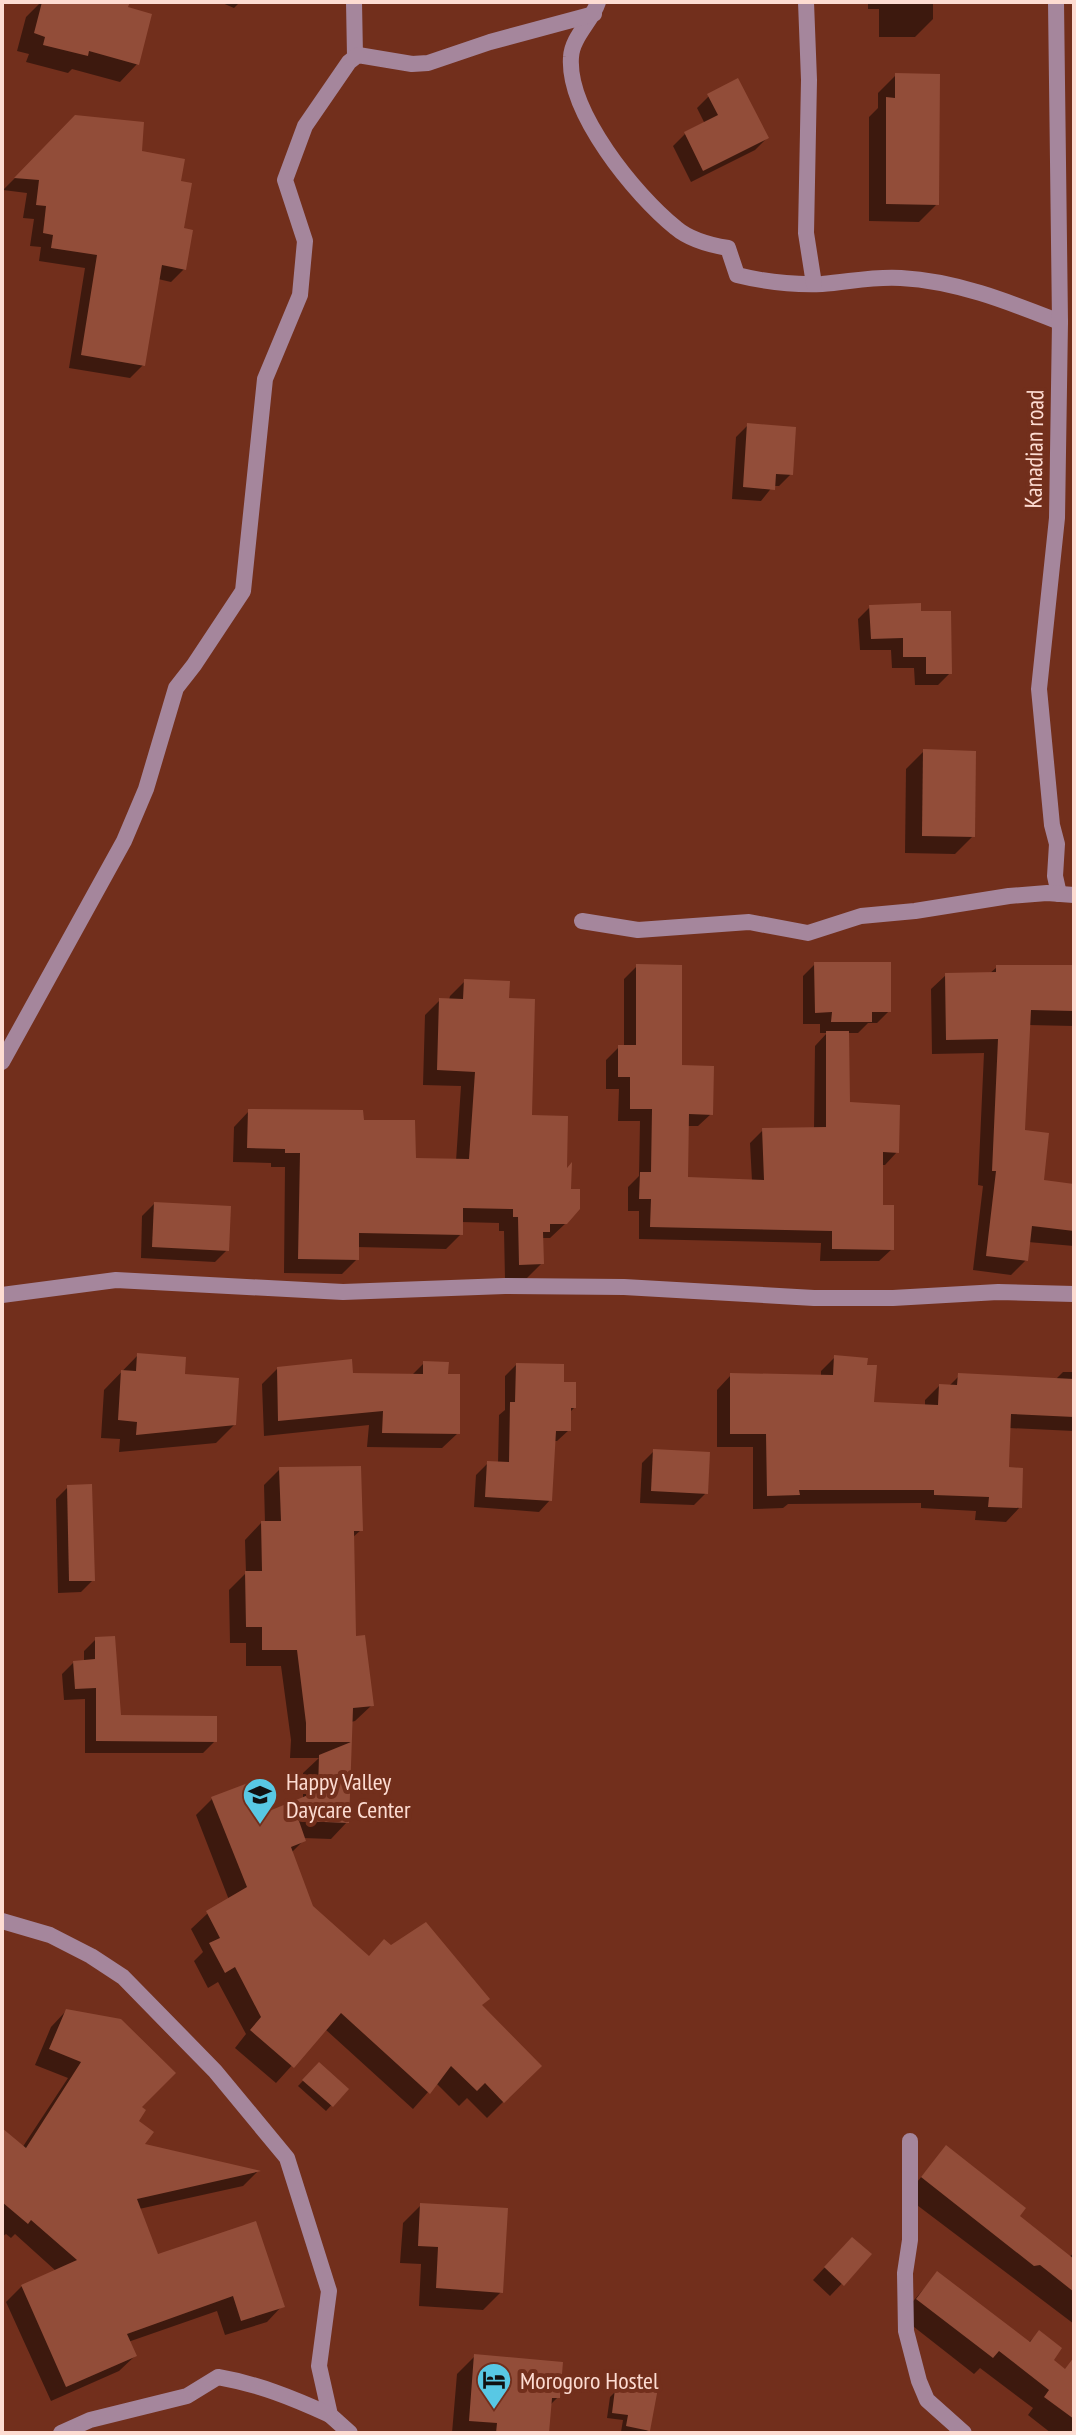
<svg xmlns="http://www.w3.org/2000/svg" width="1076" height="2435" viewBox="0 0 1076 2435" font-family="'PT Sans Narrow',sans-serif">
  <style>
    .shadow { fill: #0007 }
    .building { fill: #924d39 }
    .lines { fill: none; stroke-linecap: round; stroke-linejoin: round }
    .street { stroke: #a5869c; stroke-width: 16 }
    .labels { text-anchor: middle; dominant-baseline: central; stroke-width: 8; stroke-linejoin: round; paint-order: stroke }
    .street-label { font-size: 24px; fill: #fddcd2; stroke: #722f1c }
    .poi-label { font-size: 24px; fill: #fddcd2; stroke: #722f1c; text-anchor: start }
  </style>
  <rect width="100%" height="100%" fill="#722f1c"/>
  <g class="shadow">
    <polygon points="41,2 126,2 137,64 120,82 72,69 68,73 26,62 29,54 17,51 26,17"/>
    <polygon points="220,2 240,2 234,8"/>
    <polygon points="868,2 933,2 933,19 915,37 879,37 879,9 868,9"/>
    <polygon points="896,75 937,204 919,222 869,221 869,117 878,108 878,93"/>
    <polygon points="709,96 767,138 755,150 691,182 673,146 685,134 705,124 697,108"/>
    <polygon points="76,117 139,152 179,183 184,269 171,282 158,279 143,365 130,378 69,368 85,268 39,261 41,247 30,246 34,219 23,218 27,193 3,190"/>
    <polygon points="748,425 791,474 779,486 773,486 761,501 732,499 736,437"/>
    <polygon points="870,607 919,613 950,673 938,685 915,685 914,668 892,668 891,650 860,650 858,619"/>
    <polygon points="924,751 973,836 955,854 905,853 906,769"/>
    <polygon points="815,964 889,1011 877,1023 868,1023 858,1033 847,1033 848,1104 897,1152 885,1165 881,1165 881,1207 892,1249 879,1261 820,1261 821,1243 639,1239 639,1211 628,1211 628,1187 639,1176 640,1121 618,1121 619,1089 606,1089 606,1060 619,1047 624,1047 624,979 637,966 680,1067 711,1114 698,1126 686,1126 686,1179 752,1181 750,1143 763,1130 814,1129 815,1046 827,1033 820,1033 820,1024 803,1024 803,976"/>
    <polygon points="997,967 1074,967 1074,1026 1028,1025 1023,1132 1042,1182 1074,1186 1074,1246 1028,1242 1026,1260 1011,1275 973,1270 983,1186 978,1185 984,1053 932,1054 931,989 946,975 989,974"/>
    <polygon points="465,981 507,1000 530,1117 566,1223 550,1238 542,1238 542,1263 527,1278 505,1279 504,1231 499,1231 499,1223 461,1222 461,1234 446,1249 357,1247 357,1259 342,1274 284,1273 285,1167 271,1167 271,1163 233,1162 234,1127 249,1111 362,1122 414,1160 456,1161 461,1086 423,1085 425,1015 440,1000 449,1000 450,996"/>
    <polygon points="154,1204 227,1250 215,1262 141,1258 142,1216"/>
    <polygon points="138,1355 183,1376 234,1425 216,1443 119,1452 120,1439 101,1438 104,1390"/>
    <polygon points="835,1357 872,1404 925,1407 925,1400 939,1386 948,1387 959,1376 1055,1380 1063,1372 1074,1372 1074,1431 1009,1428 1007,1469 1020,1507 1006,1522 975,1520 976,1511 921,1508 921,1503 788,1504 783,1508 753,1509 753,1447 717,1447 717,1390 731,1375 821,1376 821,1371"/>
    <polygon points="424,1363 446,1376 458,1433 442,1448 367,1447 369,1425 264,1436 262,1384 277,1369 351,1375 412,1375"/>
    <polygon points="516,1365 562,1384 574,1408 569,1413 569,1430 557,1441 553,1441 550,1500 539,1512 474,1507 476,1475 488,1463 498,1464 499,1415 505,1410 505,1376"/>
    <polygon points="654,1451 706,1493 694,1505 640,1503 642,1463"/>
    <polygon points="280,1469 361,1530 352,1538 354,1638 372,1705 355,1721 351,1722 347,1822 331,1839 303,1838 304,1840 291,1853 311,1907 369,1958 480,2006 539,2066 487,2118 467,2098 459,2106 436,2083 413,2109 325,2029 276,2083 235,2048 246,2034 218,1982 208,1988 194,1961 203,1952 191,1929 208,1913 229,1900 196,1815 212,1799 268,1814 303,1799 303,1773 319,1758 290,1758 291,1740 281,1666 246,1666 246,1643 230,1643 229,1590 246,1573 245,1540 261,1523 265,1523 264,1485"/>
    <polygon points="68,1487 93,1580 81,1592 58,1593 56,1499"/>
    <polygon points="96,1639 119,1717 215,1741 203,1753 85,1753 85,1699 64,1700 62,1674 74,1662 84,1662 84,1651"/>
    <polygon points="66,2011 139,2107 136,2121 142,2145 257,2172 243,2186 139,2209 157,2256 282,2306 267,2322 225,2335 217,2311 128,2342 135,2356 119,2371 51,2401 6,2302 22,2286 56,2271 15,2234 11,2238 6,2234 2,2237 2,2148 22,2148 68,2078 35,2065 51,2027"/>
    <polygon points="319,2064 346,2089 326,2111 298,2086"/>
    <polygon points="946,2148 1018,2217 1069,2257 1074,2253 1074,2324 905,2196"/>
    <polygon points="421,2205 501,2292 483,2310 419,2306 421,2264 400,2263 403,2223"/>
    <polygon points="840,2251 869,2255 830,2296 813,2280"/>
    <polygon points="937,2274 1028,2343 1039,2333 1051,2360 1074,2378 1074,2433 1051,2433 1028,2415 1033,2408 980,2368 974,2374 900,2316"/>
    <polygon points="475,2356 558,2397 549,2406 547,2433 452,2433 457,2374"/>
    <polygon points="634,2386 648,2430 645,2433 621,2432 623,2420 607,2418 610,2397 616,2391 628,2392"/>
  </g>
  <g class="building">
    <polygon points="42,2 130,2 128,7 152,14 139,65 89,51 88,56 43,45 45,37 34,33"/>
    <polygon points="895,73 940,74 939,205 886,204 886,97 895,98"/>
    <polygon points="738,78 769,138 703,171 684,132 718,115 707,94"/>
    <polygon points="75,115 144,122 142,151 185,159 181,181 192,183 184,228 193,230 186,270 162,265 145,366 81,355 97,255 51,248 53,235 43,233 46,206 36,205 39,180 14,178"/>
    <polygon points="747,423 796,427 793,475 776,474 775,490 743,487"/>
    <polygon points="921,603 921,611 951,611 952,674 926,674 926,657 903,657 903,638 871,639 869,605"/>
    <polygon points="923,749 976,751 975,837 922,836"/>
    <polygon points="814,962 891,962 891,1012 872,1012 872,1022 831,1022 832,1012 815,1013"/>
    <polygon points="636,964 682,965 682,1065 714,1066 713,1115 689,1114 688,1177 764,1180 762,1128 826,1127 826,1031 849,1031 850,1102 900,1105 899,1153 883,1152 883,1205 894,1205 894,1250 832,1249 832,1231 650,1227 651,1199 639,1199 640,1172 651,1172 652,1109 630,1109 630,1077 618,1077 618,1045 636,1045"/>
    <polygon points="996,965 1074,965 1074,1011 1031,1010 1025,1130 1049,1133 1044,1180 1074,1184 1074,1231 1032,1226 1028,1261 986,1256 996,1171 992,1171 998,1039 946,1040 945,973 996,972"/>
    <polygon points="464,979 510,981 509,998 535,999 532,1115 568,1116 567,1168 572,1162 571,1189 580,1189 580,1209 567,1224 550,1224 550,1232 543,1232 544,1264 519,1265 518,1217 513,1217 513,1209 463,1208 463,1235 359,1233 359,1260 298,1259 300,1153 285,1153 285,1149 247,1148 248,1109 363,1110 364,1120 415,1120 416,1158 469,1159 475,1072 437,1070 439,998 463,999"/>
    <polygon points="154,1202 231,1206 229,1251 152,1247"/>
    <polygon points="137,1353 186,1357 185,1374 239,1378 236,1425 136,1435 137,1422 118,1420 121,1370 136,1371"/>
    <polygon points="834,1355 868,1358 867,1365 877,1365 874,1402 938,1405 939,1384 957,1385 958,1373 1074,1379 1074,1417 1011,1414 1009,1467 1023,1468 1022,1508 988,1507 989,1497 934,1495 934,1490 799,1490 800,1495 767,1496 766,1434 730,1434 730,1373 833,1375"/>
    <polygon points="352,1359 353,1373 423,1374 423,1361 449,1362 448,1374 460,1374 460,1434 382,1433 383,1411 278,1421 277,1367"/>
    <polygon points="516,1363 564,1364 564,1382 576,1382 576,1408 571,1408 571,1431 556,1431 552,1501 485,1497 487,1461 509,1462 510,1402 515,1402"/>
    <polygon points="653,1449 710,1452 708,1494 651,1491"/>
    <polygon points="361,1466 363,1531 354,1531 356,1636 365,1635 374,1706 353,1708 349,1823 299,1821 306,1841 291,1847 313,1906 369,1956 384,1939 391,1945 426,1922 490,1999 482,2005 542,2066 504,2103 485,2083 477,2091 451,2066 430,2094 341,2013 294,2068 250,2030 261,2017 235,1967 225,1973 209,1943 220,1938 206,1911 247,1887 211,1797 256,1780 269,1811 318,1791 319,1755 351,1742 306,1742 306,1723 297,1650 262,1650 262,1627 246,1627 245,1571 262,1571 261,1521 281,1521 279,1467"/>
    <polygon points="92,1484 95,1581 69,1581 67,1485"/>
    <polygon points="115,1636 121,1715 217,1716 217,1742 96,1741 96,1688 75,1689 73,1661 95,1659 95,1637"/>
    <polygon points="66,2009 121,2019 176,2073 142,2107 146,2110 139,2121 154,2132 145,2144 261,2171 137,2199 158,2254 256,2221 285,2307 241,2321 233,2296 127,2334 137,2356 66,2387 21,2285 77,2260 31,2220 28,2224 2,2202 2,2128 26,2148 81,2062 49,2049"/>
    <polygon points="319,2062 349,2089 333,2107 302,2080"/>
    <polygon points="946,2145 1026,2208 1020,2216 1074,2259 1074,2292 1040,2265 1034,2266 921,2177"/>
    <polygon points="420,2203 508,2208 503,2293 436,2288 438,2247 418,2246"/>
    <polygon points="852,2237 872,2254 844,2286 824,2267"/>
    <polygon points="937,2271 1030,2342 1039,2330 1062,2348 1054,2360 1065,2369 1074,2357 1074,2419 1044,2397 1049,2390 999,2351 993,2358 916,2299"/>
    <polygon points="474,2354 563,2362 560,2398 552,2398 549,2433 496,2433 497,2423 469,2421"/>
    <polygon points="633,2384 658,2388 650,2431 626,2426 628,2415 612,2413 615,2389 632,2392"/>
  </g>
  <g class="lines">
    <g class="street">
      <polyline points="354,2 355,56"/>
      <path d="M598 2C592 21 572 37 571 57 567 112 635 195 676 228 690 240 710 245 728 248L737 275C765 282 794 285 822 284 849 282 874 276 901 278 957 281 1009 302 1060 322"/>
      <polyline points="806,2 809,80 806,233 814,284"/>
      <polyline points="1056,2 1060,322 1057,518 1039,689 1052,825 1057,844 1055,876 1059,894"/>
      <polyline points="582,921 638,930 749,922 808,933 861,916 915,911 1009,896 1047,893 1074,895"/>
      <polyline points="2,1062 124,841 146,789 176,688 194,665 243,591 265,379 300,295 305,241 285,180 305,126 349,62 358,55 412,64 428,63 490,42 594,14"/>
      <polyline points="2,1295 116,1280 343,1292 505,1286 624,1287 814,1298 893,1298 998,1292 1074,1294"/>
      <polyline points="2,1921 50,1935 91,1956 123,1977 215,2071 287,2158 329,2291 319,2366 330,2415 350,2433"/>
      <polyline points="910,2141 910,2240 905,2273 906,2331 919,2381 927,2400 964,2433"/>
      <path d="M61 2433 90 2420 187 2396 218 2377C258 2384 293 2398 330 2415"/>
    </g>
  </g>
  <defs>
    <symbol id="school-pin" viewBox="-11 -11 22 30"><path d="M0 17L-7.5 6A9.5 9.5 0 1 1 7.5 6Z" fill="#58c8e4" stroke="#722f1c"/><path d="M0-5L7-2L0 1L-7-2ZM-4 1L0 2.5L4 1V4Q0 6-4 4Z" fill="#111"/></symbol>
    <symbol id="hotel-pin" viewBox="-11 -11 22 30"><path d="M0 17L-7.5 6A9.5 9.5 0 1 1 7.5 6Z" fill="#58c8e4" stroke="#722f1c"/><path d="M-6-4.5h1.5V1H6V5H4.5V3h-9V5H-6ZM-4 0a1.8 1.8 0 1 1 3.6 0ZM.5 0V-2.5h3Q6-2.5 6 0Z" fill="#111"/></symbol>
  </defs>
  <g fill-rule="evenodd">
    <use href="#school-pin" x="240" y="1775" width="40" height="54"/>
    <use href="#hotel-pin" x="474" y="2360" width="40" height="54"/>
  </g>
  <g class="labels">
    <g class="street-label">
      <text transform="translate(1034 449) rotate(-89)">Kanadian road</text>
    </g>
    <g class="poi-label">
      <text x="286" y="1781">Happy Valley<tspan x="286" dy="28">Daycare Center</tspan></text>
      <text x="520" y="2380">Morogoro Hostel</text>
    </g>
  </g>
  <rect width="1076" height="2435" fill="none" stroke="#fddcd2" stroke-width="8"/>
</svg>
